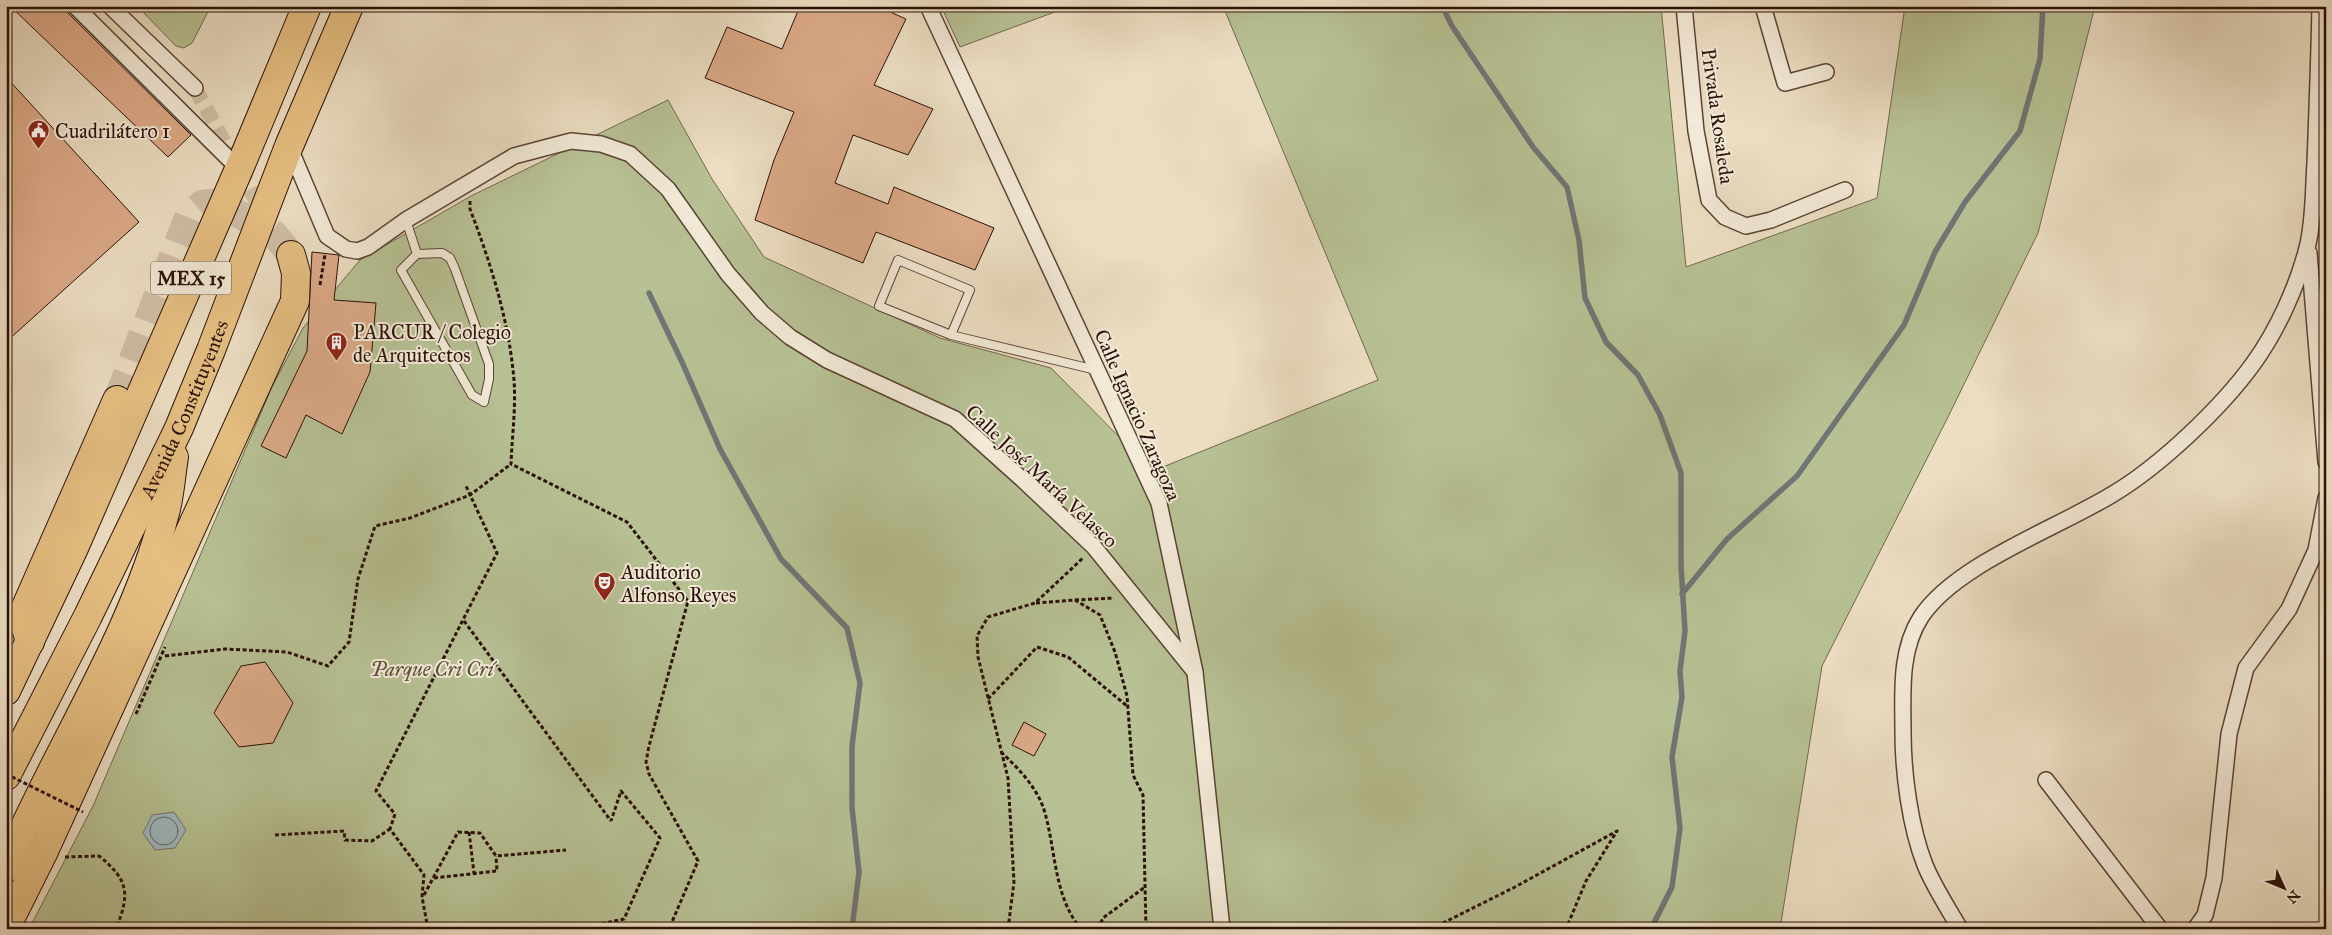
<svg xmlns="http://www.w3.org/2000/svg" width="2332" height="935" viewBox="0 0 2332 935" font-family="'IM FELL Great Primer',serif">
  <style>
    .green { fill: #b7c194; stroke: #71684d }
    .water { fill: #9fb9bf; stroke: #717575 }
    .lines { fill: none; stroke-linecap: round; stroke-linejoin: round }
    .shore { stroke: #656462; stroke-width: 1 }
    .stream { stroke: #717575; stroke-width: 5.5 }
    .building { fill: #dbaa87; stroke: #2b1006 }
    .street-tunnel { stroke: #cfbfa7; stroke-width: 15; stroke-dasharray: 15 8; stroke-linecap: butt }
    .highway-tunnel { stroke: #cfbfa7; stroke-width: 28; stroke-dasharray: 28 14; stroke-linecap: butt }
    .lane-casing { stroke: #5b4435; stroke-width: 10 }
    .street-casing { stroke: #5b4435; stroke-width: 18 }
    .highway-casing { stroke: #2b1006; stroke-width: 30 }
    .path { stroke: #2b1006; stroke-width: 3; stroke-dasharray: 4 2.5; stroke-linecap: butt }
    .lane { stroke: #f3ead8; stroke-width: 8 }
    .street { stroke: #f3ead8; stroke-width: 15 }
    .highway { stroke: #e6bf82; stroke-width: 28 }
    .path-bridge { stroke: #2b1006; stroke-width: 3; stroke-dasharray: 4 2.5; stroke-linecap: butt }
    .labels { text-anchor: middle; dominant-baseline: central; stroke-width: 4; stroke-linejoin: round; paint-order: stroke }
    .shield { fill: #f3ead8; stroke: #675145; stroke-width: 1 }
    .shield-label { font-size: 19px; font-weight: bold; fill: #2b1006 }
    .street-label { font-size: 20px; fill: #2b1006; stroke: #f3ead8 }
    .poi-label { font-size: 20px; fill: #2b1006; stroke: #f3ead8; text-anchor: start }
    .park-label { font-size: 20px; font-style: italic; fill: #5c4e38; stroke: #f3ead8 }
  </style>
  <rect width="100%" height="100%" fill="#ecdec3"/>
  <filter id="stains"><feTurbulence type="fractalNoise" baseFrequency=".004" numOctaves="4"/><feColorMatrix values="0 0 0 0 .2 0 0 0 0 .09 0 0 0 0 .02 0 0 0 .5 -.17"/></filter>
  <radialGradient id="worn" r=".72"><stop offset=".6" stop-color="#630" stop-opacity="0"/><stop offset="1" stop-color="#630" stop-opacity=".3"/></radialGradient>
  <g class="green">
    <polygon points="137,6 211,6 192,43 184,48 176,46"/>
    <polygon points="941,6 1071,6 960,47"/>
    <polygon points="1223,6 1661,6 1686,267 1877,198 1905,6 2095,6 2038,233 1947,419 1822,666 1780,929 29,929 93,806 272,387 303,328 360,260 471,196 668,100 712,179 764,257 940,338 1051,368 1153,471 1378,380"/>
  </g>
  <polygon class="water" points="174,812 186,830 175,848 155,850 143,833 152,815"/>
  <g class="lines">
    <circle class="shore" cx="164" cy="831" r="14"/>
    <g class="stream">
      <polyline points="1442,6 1452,26 1533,147 1567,187 1579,240 1585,298 1606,342 1638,375 1660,415 1681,473 1681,565 1685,631 1680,671 1682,697 1672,757 1680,828 1672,887 1651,929"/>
      <polyline points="649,293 682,362 720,449 781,559 847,628 860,683 852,746 852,808 859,872 852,929"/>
      <polyline points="1682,594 1727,539 1797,476 1904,325 1935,252 1965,202 2020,131 2040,59 2043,6"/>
    </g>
  </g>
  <g class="building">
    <polygon points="10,6 66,6 68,13 191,135 168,157"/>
    <polygon points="800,6 877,6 906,19 874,85 933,109 908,155 853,135 835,183 888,204 894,187 994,228 975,270 876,232 863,263 755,220 774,160 794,112 705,78 727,27 782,49"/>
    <polygon points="6,77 139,222 6,342"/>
    <polygon points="312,252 339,255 334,300 376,303 370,372 342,434 306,415 286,458 261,446 307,351"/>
    <polygon points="265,662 293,703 273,743 239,747 214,713 241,666"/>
    <polygon points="1024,722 1046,734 1034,756 1012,745"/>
  </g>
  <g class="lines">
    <polyline class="street-tunnel" points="195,88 274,234"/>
    <polyline class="highway-tunnel" points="117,400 189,215 202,204 218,202 274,234 291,255"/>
    <defs>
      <g id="lane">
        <polyline points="406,220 417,254"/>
        <polygon points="442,253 450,258 455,269 489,364 489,379 484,402 472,395 401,270 417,254"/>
        <polyline points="951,335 970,290 898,260 879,306 951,335 1096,370"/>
      </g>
      <g id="street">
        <polyline points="75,6 239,169"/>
        <polyline points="110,6 195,88"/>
        <polyline points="928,6 1159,503 1195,672 1222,929"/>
        <polyline points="1684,6 1696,131 1709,200 1725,217 1746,226 1771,220 1845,190"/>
        <polyline points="1763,6 1785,83 1826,72"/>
        <polyline points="289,146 327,236 346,249 357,251 368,247 406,220 514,156 571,141 601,144 630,154 668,189 728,274 762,313 790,337 827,360 955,419 1023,480 1094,547 1195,672"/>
        <polyline points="2309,253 2326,462"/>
        <polyline points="2046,780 2160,929"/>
        <path d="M1960 929C1948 908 1934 887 1925 865 1910 827 1903 773 1903 732 1903 694 1899 651 1921 617 1956 564 2058 528 2113 494 2160 466 2221 408 2253 364 2277 331 2297 287 2307 248 2314 221 2313 191 2315 164 2317 111 2319 59 2320 6"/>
        <polyline points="2195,929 2205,915 2214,878 2229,734 2246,668 2289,609 2316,550 2326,498"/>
      </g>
      <g id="highway">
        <polyline points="30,642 26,628 25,609 117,400"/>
        <polyline points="6,691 74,548 239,169 307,6"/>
        <path id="s1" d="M6 776 88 616 179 428 211 350 289 146 349 6"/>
        <path d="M6 868C57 748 131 640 165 513 170 495 171 475 174 457"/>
        <polyline points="6,927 44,851 295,301 296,273 291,255"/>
      </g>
    </defs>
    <use href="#lane" class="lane-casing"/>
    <use href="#street" class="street-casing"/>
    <use href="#highway" class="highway-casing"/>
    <g class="path">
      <path d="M470 201V209C491 264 509 321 514 380 516 408 512 437 511 464L627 522 688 601 649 746 646 762 649 774 698 861 669 929"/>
      <polyline points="320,285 325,254"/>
      <polyline points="1075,600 1114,598"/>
      <polyline points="1036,603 1075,600 1100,615 1115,652 1127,696 1133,775 1143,795 1146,929"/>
      <polyline points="464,621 611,821"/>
      <polyline points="165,656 225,649 287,652 328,666 349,642 358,579 375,526 410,518 470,495 511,464"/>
      <polyline points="988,699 1037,647 1068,657 1127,706"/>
      <polyline points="136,714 165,647"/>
      <path d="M1001 752C1019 769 1038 788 1045 813 1056 852 1054 897 1081 929"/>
      <polyline points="469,832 474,873"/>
      <polyline points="275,835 344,831 345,840 372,841 390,829"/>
      <path d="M65 857 99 856C129 880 130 894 116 929"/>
      <polyline points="434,878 497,871 496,856"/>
      <polyline points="424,895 458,832 480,833 496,856 566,850"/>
      <polyline points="428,929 422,897 424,875 390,829 395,814 376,791 497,553 466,486"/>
      <polyline points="576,929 624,919 660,838 621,791 611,821"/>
      <polyline points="1008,929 1014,882 1008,778 978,657 977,636 988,617 1035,603 1083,558"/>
      <polyline points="1098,929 1103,918 1145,887"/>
      <polyline points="1431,929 1515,887 1617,831 1586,881 1566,929"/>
    </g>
    <use href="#lane" class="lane"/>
    <use href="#street" class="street"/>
    <use href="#highway" class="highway"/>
    <polyline class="path-bridge" points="6,774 83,812"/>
  </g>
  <defs>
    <symbol id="civic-pin" viewBox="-11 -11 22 30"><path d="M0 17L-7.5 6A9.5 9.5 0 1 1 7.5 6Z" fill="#8f2418" stroke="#f3ead8"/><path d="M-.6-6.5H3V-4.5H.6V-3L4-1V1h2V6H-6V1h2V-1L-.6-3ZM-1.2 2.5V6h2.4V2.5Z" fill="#fff"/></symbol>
    <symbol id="building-pin" viewBox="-11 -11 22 30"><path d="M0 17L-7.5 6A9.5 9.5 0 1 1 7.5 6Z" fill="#8f2418" stroke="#f3ead8"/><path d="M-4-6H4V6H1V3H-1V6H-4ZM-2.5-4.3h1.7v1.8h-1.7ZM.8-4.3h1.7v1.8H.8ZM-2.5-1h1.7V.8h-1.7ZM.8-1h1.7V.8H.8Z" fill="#fff"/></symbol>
    <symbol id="theatre-pin" viewBox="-11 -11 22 30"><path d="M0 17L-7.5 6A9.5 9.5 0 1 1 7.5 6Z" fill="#8f2418" stroke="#f3ead8"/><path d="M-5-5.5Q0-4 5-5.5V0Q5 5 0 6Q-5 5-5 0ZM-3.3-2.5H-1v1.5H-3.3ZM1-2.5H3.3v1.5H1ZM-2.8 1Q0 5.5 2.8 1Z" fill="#fff"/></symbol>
  </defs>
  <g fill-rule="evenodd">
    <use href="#civic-pin" x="26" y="118" width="25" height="34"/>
    <use href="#building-pin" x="324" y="330" width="25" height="34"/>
    <use href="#theatre-pin" x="592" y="570" width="25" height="34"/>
  </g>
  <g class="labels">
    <rect class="shield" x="151" y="261.5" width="80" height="33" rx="4"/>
    <g class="shield-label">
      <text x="191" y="278">MEX 15</text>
    </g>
    <g class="street-label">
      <text transform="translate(1718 116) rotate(82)">Privada Rosaleda</text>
      <text stroke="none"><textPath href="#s1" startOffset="408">Avenida Constituyentes</textPath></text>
      <text transform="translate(1138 415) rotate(66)">Calle Ignacio Zaragoza</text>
      <text transform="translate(1042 476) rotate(43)">Calle José María Velasco</text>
    </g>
    <g class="poi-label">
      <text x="55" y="131">Cuadrilátero 1</text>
      <text x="353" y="332">PARCUR / Colegio<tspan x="353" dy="23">de Arquitectos</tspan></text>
      <text x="621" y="572">Auditorio<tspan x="621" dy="23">Alfonso Reyes</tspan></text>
    </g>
    <g class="park-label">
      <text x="432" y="669">Parque Cri Crí</text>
    </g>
  </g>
  <rect width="2332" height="935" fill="none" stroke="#ecdec3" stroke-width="25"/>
  <rect x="8" y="8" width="2317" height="920" fill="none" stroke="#2b1006" stroke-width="2.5"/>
  <rect x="12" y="12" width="2307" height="910" fill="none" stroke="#2b1006"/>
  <g transform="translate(2284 888) rotate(134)" stroke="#f3ead8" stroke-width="4" paint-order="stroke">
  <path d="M0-4L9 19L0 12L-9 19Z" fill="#2b1006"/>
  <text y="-8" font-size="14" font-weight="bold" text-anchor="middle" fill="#2b1006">N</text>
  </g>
  <rect width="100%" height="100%" filter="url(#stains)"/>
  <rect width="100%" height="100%" fill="url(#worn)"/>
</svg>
